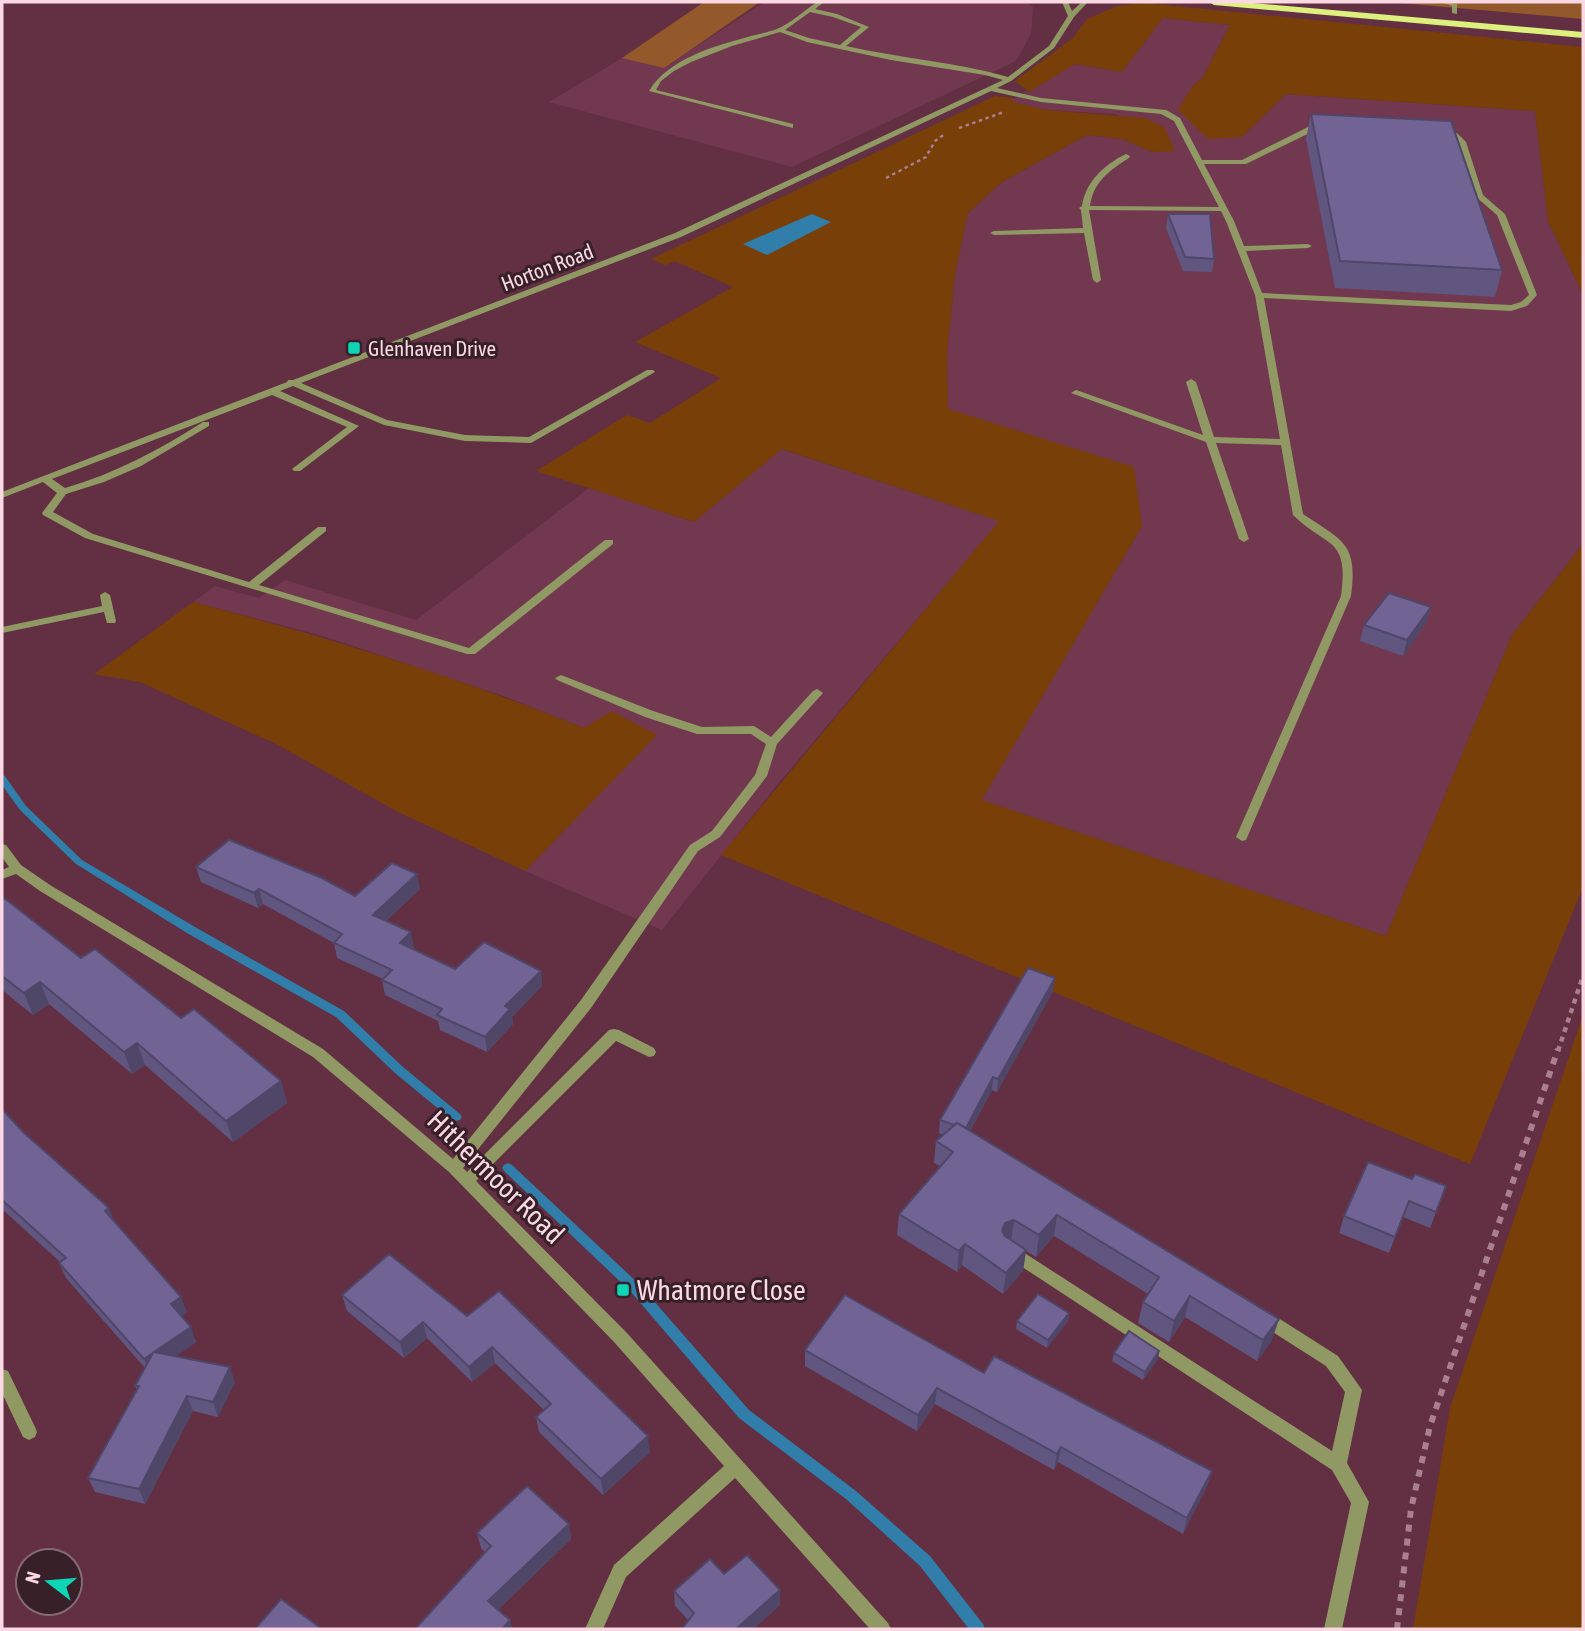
<svg xmlns="http://www.w3.org/2000/svg" width="1585" height="1631" viewBox="0 0 1585 1631" font-family="'Asap Condensed',sans-serif">
  <style>
    .built { fill: #72384f }
    .green { fill: #793f08 }
    .forest { fill: #94592a }
    .water { fill: #307ea9 }
    .lines { fill: none; stroke-linecap: round; stroke-linejoin: round }
    .stream { fill: #307ea9; fill-rule: evenodd }
    .path-far2 { stroke: #aa7f8f; stroke-width: 2.5; stroke-dasharray: 3.5 3.5; stroke-linecap: butt }
    .path-far1 { stroke: #aa7f8f; stroke-width: 4.5; stroke-dasharray: 5 5; stroke-linecap: butt }
    .path { stroke: #aa7f8f; stroke-width: 6; stroke-dasharray: 7 7; stroke-linecap: butt }
    .minor { fill: #909963; fill-rule: evenodd }
    .major { fill: #ddef7c; fill-rule: evenodd }
    .wall { fill: #615680 }
    .shaded-wall { fill: #4f4668 }
    .building { fill: #716495; stroke: #4f4668; stroke-width: 2 }
    .poi-dot { fill: #0ed5b5; stroke: #382029; stroke-width: 2.5 }
    .labels { text-anchor: middle; dominant-baseline: central; stroke-width: 6; stroke-linejoin: round; paint-order: stroke }
    .far-street-label { font-size: 21px; fill: #fad9e4; stroke: #382029 }
    .far-poi-label { font-size: 21px; fill: #fad9e4; stroke: #382029; text-anchor: start }
    .near-street-label { font-size: 28px; fill: #fad9e4; stroke: #382029 }
    .near-poi-label { font-size: 28px; fill: #fad9e4; stroke: #382029; text-anchor: start }
  </style>
  <rect width="100%" height="100%" fill="#622f43"/>
  <g class="built">
    <polygon points="765,2 1026,2 1033,7 1031,34 1016,61 792,167 549,102 622,58 664,67"/>
    <polygon points="1163,18 1230,25 1203,77 1192,87 1242,137 1286,94 1535,111 1548,221 1583,295 1583,544 1512,635 1386,936 981,800 1142,526 948,409 947,353 955,274 968,213 1002,182 1087,135 1122,139 1152,152 1175,150 1115,114 1047,110 1009,101 1075,64 1122,72"/>
    <polygon points="781,449 1000,521 777,785 662,930 525,871 657,734 584,728 503,696 323,636 193,602 215,586 259,598 285,580 416,620 589,488 694,522"/>
  </g>
  <g class="green">
    <polygon points="1146,3 1583,47 1583,295 1548,221 1535,111 1286,94 1242,137 1208,139 1178,110 1192,87 1203,77 1230,25 1163,18 1122,72 1075,64 1029,92 1015,81 1073,38 1087,19 1117,6"/>
    <polygon points="995,96 1015,98 1010,101 1047,110 1145,118 1164,127 1175,151 1152,152 1122,139 1087,135 1002,182 968,213 955,274 947,353 948,409 1134,467 1142,526 982,800 1386,936 1512,635 1583,544 1583,887 1470,1164 721,855 999,521 782,449 694,522 536,471 627,415 650,423 721,378 635,342 733,287 675,261 666,265 651,259"/>
    <path d="M193 602C326 637 456 676 584 728L612 711 657 735 525 871 398 812 276 744 140 682 94 674Z"/>
    <polygon points="1583,1015 1583,1629 1413,1629 1450,1408"/>
  </g>
  <g class="forest">
    <polygon points="704,2 760,2 664,68 622,58"/>
    <polygon points="1388,2 1583,2 1583,19"/>
  </g>
  <polygon class="water" points="812,214 831,222 767,255 743,244"/>
  <g class="lines">
    <g class="stream">
      <polygon points="2,775 5,776 26,806 82,860 195,927 344,1011 403,1067 460,1114 462,1117 460,1120 456,1121 452,1120 395,1073 336,1017 187,933 76,864 20,810 2,785"/>
      <polygon points="508,1163 512,1165 639,1284 749,1410 856,1491 930,1556 983,1624 985,1629 969,1629 920,1566 846,1499 739,1418 631,1292 504,1171 502,1168 504,1165"/>
    </g>
    <g class="path-far2">
      <polyline points="959,128 1004,112"/>
      <polyline points="886,178 926,157 935,141 945,134"/>
    </g>
    <polyline class="path-far1" points="1558,1051 1583,976"/>
    <polyline class="path" points="1397,1629 1411,1509 1430,1426 1558,1049"/>
    <g class="minor">
      <path d="M817 2H824L815 9 837 14 869 27 846 46C899 58 956 62 1008 77L1049 46 1068 16 1062 2H1068L1072 11 1082 2H1088L1074 17 1054 48 1011 81 997 88 1041 98 1166 110 1180 118 1202 160H1242L1318 122H1324V126L1246 164H1204L1234 221 1244 246 1308 244 1312 246 1308 248 1246 251 1262 293 1511 305 1521 302 1529 295 1497 215 1475 196 1459 143 1451 137 1441 134V130L1457 133 1466 142 1483 195 1505 214 1537 295 1527 306 1511 311 1264 298 1303 514C1343 541 1358 543 1351 596L1246 840 1242 841 1236 837 1341 596C1349 536 1328 549 1293 515L1281 445 1216 443 1249 539 1244 542 1239 539 1206 442 1071 393 1076 390 1079 391 1203 435 1186 382 1191 379 1196 382 1214 437 1280 439 1255 295 1226 221 1221 211 1089 210 1101 280 1097 283 1093 280 1084 233 994 235 990 233 994 231 1083 228 1081 210 1079 208 1082 206C1085 182 1105 164 1126 154L1130 156 1129 158C1110 170 1093 182 1090 206L1219 207 1174 121 1161 114 1041 102 991 91 681 237 301 383 387 420 465 435 529 437 647 370H653L655 372 531 443 465 441 384 425 293 386 280 391 359 426 300 471H294L292 469 347 427 272 395 52 479 65 488C114 474 159 450 203 422H209V426L141 466 104 482 66 494 53 512 93 534 249 582 318 527H326V531L259 585 469 648 605 540H613V544L475 654H467L85 538 43 515 42 513 57 493 43 482 2 498V492L287 382 288 380H293L675 233 1003 80 985 75 891 60 807 42 780 32 732 46 691 62 674 71 661 81 656 90 793 124V128L649 91C669 58 715 46 751 36 759 34 769 32 777 29 791 23 805 10 817 2ZM810 12 833 17 861 27 840 45 809 38 785 30Z"/>
      <polygon points="1441,2 1457,4 1457,14 1452,13 1452,6"/>
      <polygon points="105,592 110,595 116,621 115,623 107,623 104,612 2,633 2,627 102,606 100,595"/>
      <polygon points="561,675 653,711 702,727 754,726 771,737 813,691 817,689 823,693 777,744 767,776 720,837 698,851 591,1008 463,1168 467,1172 609,1030 614,1029 619,1030 654,1048 656,1052 654,1056 649,1057 616,1041 476,1181 626,1332 888,1623 891,1629 870,1629 735,1478 626,1577 603,1629 585,1629 614,1565 724,1466 614,1342 449,1172 313,1057 40,891 16,874 2,879 2,870 9,867 2,857 2,844 6,845 21,865 50,885 323,1049 453,1159 581,1000 690,845 712,831 755,775 766,744 751,734 697,734 645,717 557,680 555,678"/>
      <polygon points="1012,1245 1332,1451 1345,1392 1326,1366 1257,1322 1255,1317 1257,1312 1263,1310 1269,1312 1338,1356 1362,1390 1347,1463 1369,1502 1342,1629 1324,1629 1351,1503 1332,1470 1007,1257 1004,1252 1007,1247"/>
      <polygon points="2,1369 8,1371 35,1427 37,1432 35,1437 29,1440 23,1437 2,1393"/>
    </g>
    <polygon class="major" points="1209,2 1242,2 1583,32 1583,38 1214,5"/>
  </g>
  <g class="wall">
    <polygon points="1311,114 1502,270 1495,297 1335,288 1306,139"/>
    <polygon points="1168,214 1214,259 1212,272 1183,271 1166,228"/>
    <polygon points="1431,607 1426,623 1403,656 1360,641 1364,625"/>
    <polygon points="196,867 355,896 420,889 386,921 414,947 413,949 455,969 541,971 542,986 512,1017 513,1024 487,1052 440,1030 438,1021 385,995 382,980 383,979 337,958 334,943 263,904 258,908 201,882"/>
    <polygon points="2,900 81,958 181,1018 281,1081 287,1103 233,1142 145,1065 132,1074 49,1004 33,1015 2,990"/>
    <polygon points="1053,991 997,1092 992,1090 970,1131 1272,1340 1257,1361 1185,1317 1169,1342 1138,1323 1143,1302 1148,1294 1054,1236 1036,1257 1026,1251 1023,1271 1003,1294 962,1265 957,1272 897,1235 899,1214 940,1166 934,1163 936,1141 943,1135 939,1133 940,1120"/>
    <polygon points="2,1109 23,1132 115,1223 187,1312 182,1316 196,1342 176,1356 235,1382 218,1417 193,1411 145,1504 95,1492 88,1478 137,1390 135,1386 145,1368 66,1278 59,1263 60,1262 2,1209"/>
    <polygon points="1446,1186 1430,1228 1403,1217 1389,1253 1339,1233 1344,1216"/>
    <polygon points="342,1295 467,1316 650,1452 603,1495 539,1432 536,1417 544,1410 495,1363 472,1382 427,1338 404,1358 347,1311"/>
    <polygon points="1069,1313 1068,1321 1047,1348 1016,1329 1017,1321"/>
    <polygon points="805,1350 984,1373 1212,1471 1207,1486 1183,1534 1058,1462 1054,1470 935,1404 917,1431 805,1366"/>
    <polygon points="1159,1351 1158,1359 1143,1380 1112,1361 1114,1353"/>
    <polygon points="569,1524 571,1539 498,1610 510,1620 512,1629 415,1629 485,1552 481,1548 477,1533"/>
    <polygon points="724,1574 780,1590 780,1605 753,1629 682,1629 689,1621 675,1606 674,1591"/>
  </g>
  <g class="shaded-wall">
    <polygon points="1431,607 1426,623 1403,656 1407,640"/>
    <polygon points="417,874 420,889 376,930 373,915"/>
    <polygon points="259,889 263,904 258,908 254,893"/>
    <polygon points="411,932 414,947 403,958 400,943"/>
    <polygon points="541,971 542,986 512,1017 513,1024 487,1052 485,1037 505,1006"/>
    <polygon points="1055,978 1053,991 997,1092 998,1079"/>
    <polygon points="40,982 49,1004 33,1015 24,993"/>
    <polygon points="137,1043 145,1065 132,1074 124,1052"/>
    <polygon points="993,1077 992,1090 963,1143 965,1130"/>
    <polygon points="281,1081 287,1103 233,1142 226,1121"/>
    <polygon points="109,1208 115,1223 105,1211"/>
    <polygon points="1057,1215 1054,1236 1036,1257 1039,1235"/>
    <polygon points="1014,1220 1011,1242 1003,1245 1002,1231 1005,1223"/>
    <polygon points="965,1244 962,1265 957,1272 959,1251"/>
    <polygon points="1026,1250 1023,1271 1003,1294 1006,1273"/>
    <polygon points="1190,1296 1185,1317 1169,1342 1174,1321"/>
    <polygon points="181,1297 187,1312 177,1319 171,1304"/>
    <polygon points="1069,1313 1068,1321 1047,1348 1048,1340"/>
    <polygon points="1279,1319 1272,1340 1257,1361 1263,1340"/>
    <polygon points="423,1322 427,1338 404,1358 400,1342"/>
    <polygon points="191,1327 196,1342 161,1367 154,1352"/>
    <polygon points="492,1347 495,1363 472,1382 469,1367"/>
    <polygon points="1159,1351 1158,1359 1143,1380 1145,1372"/>
    <polygon points="153,1353 150,1374 144,1359"/>
    <polygon points="230,1367 235,1382 218,1417 213,1402"/>
    <polygon points="937,1388 935,1404 917,1431 918,1415"/>
    <polygon points="187,1396 193,1411 145,1504 139,1489"/>
    <polygon points="648,1436 650,1452 603,1495 601,1479"/>
    <polygon points="1061,1447 1058,1462 1054,1470 1057,1454"/>
    <polygon points="1212,1471 1207,1486 1183,1534 1187,1518"/>
    <polygon points="569,1524 571,1539 492,1616 488,1601"/>
    <polygon points="780,1590 780,1605 753,1629 736,1629"/>
    <polygon points="510,1620 512,1629 502,1629"/>
  </g>
  <g class="building">
    <polygon points="1311,114 1451,121 1502,270 1340,261"/>
    <polygon points="1168,214 1210,214 1214,259 1185,257"/>
    <polygon points="1389,593 1431,607 1407,640 1364,625"/>
    <polygon points="229,840 322,878 355,896 392,863 417,874 373,915 411,932 400,943 455,969 484,942 541,971 505,1006 510,1009 485,1037 437,1015 442,1009 382,980 392,970 334,943 342,934 259,889 254,893 196,867"/>
    <polygon points="4,898 81,958 95,949 181,1018 194,1009 281,1081 226,1121 137,1043 124,1052 40,982 24,993 2,976 2,900"/>
    <polygon points="1028,968 1055,978 998,1079 993,1077 966,1128 957,1123 954,1125 940,1120"/>
    <polygon points="2,1109 23,1132 109,1208 105,1211 181,1297 171,1304 191,1327 154,1352 230,1367 213,1402 187,1396 139,1489 88,1478 139,1386 135,1386 153,1353 144,1359 59,1263 66,1258 2,1200"/>
    <polygon points="957,1123 1279,1319 1263,1340 1190,1296 1174,1321 1143,1302 1159,1277 1057,1215 1039,1235 1014,1220 1005,1223 1002,1231 1005,1236 1026,1250 1006,1273 965,1244 959,1251 899,1214 953,1152 936,1141"/>
    <polygon points="1368,1162 1412,1179 1415,1174 1446,1186 1436,1212 1409,1201 1395,1237 1344,1216"/>
    <polygon points="389,1254 467,1316 499,1291 648,1436 601,1479 536,1417 551,1404 492,1347 469,1367 423,1322 400,1342 342,1295"/>
    <polygon points="1038,1294 1069,1313 1048,1340 1017,1321"/>
    <polygon points="845,1295 984,1373 994,1356 1212,1471 1187,1518 1061,1447 1057,1454 937,1388 918,1415 805,1350"/>
    <polygon points="1129,1331 1159,1351 1145,1372 1114,1353"/>
    <polygon points="527,1486 569,1524 488,1601 510,1620 502,1629 415,1629 491,1546 477,1533"/>
    <polygon points="747,1555 780,1590 736,1629 682,1629 694,1613 674,1591 710,1559 724,1574"/>
    <polygon points="281,1599 322,1629 255,1629"/>
  </g>
  <g class="poi-dot">
    <rect x="347" y="341" width="14" height="14" rx="3.5"/>
    <rect x="616" y="1283" width="14" height="14" rx="3.5"/>
  </g>
  <g class="labels">
    <g class="far-street-label">
      <text transform="translate(547 267) rotate(-21)">Horton Road</text>
    </g>
    <g class="far-poi-label">
      <text x="368" y="348">Glenhaven Drive</text>
    </g>
    <g class="near-street-label">
      <text transform="translate(496 1177) rotate(44)">Hithermoor Road</text>
    </g>
    <g class="near-poi-label">
      <text x="637" y="1290">Whatmore Close</text>
    </g>
  </g>
  <rect width="1585" height="1631" fill="none" stroke="#fad9e4" stroke-width="7"/>
  <g transform="translate(49 1582) rotate(286)"><circle r="33" fill="#382029" stroke="#866a74" stroke-width="2"/>
  <path d="M0-5L12 26L0 18L-12 26Z" fill="#0ed5b5"/>
  <text y="-10" font-size="19" font-weight="bold" text-anchor="middle" fill="#fad9e4">N</text>
  </g>
</svg>
